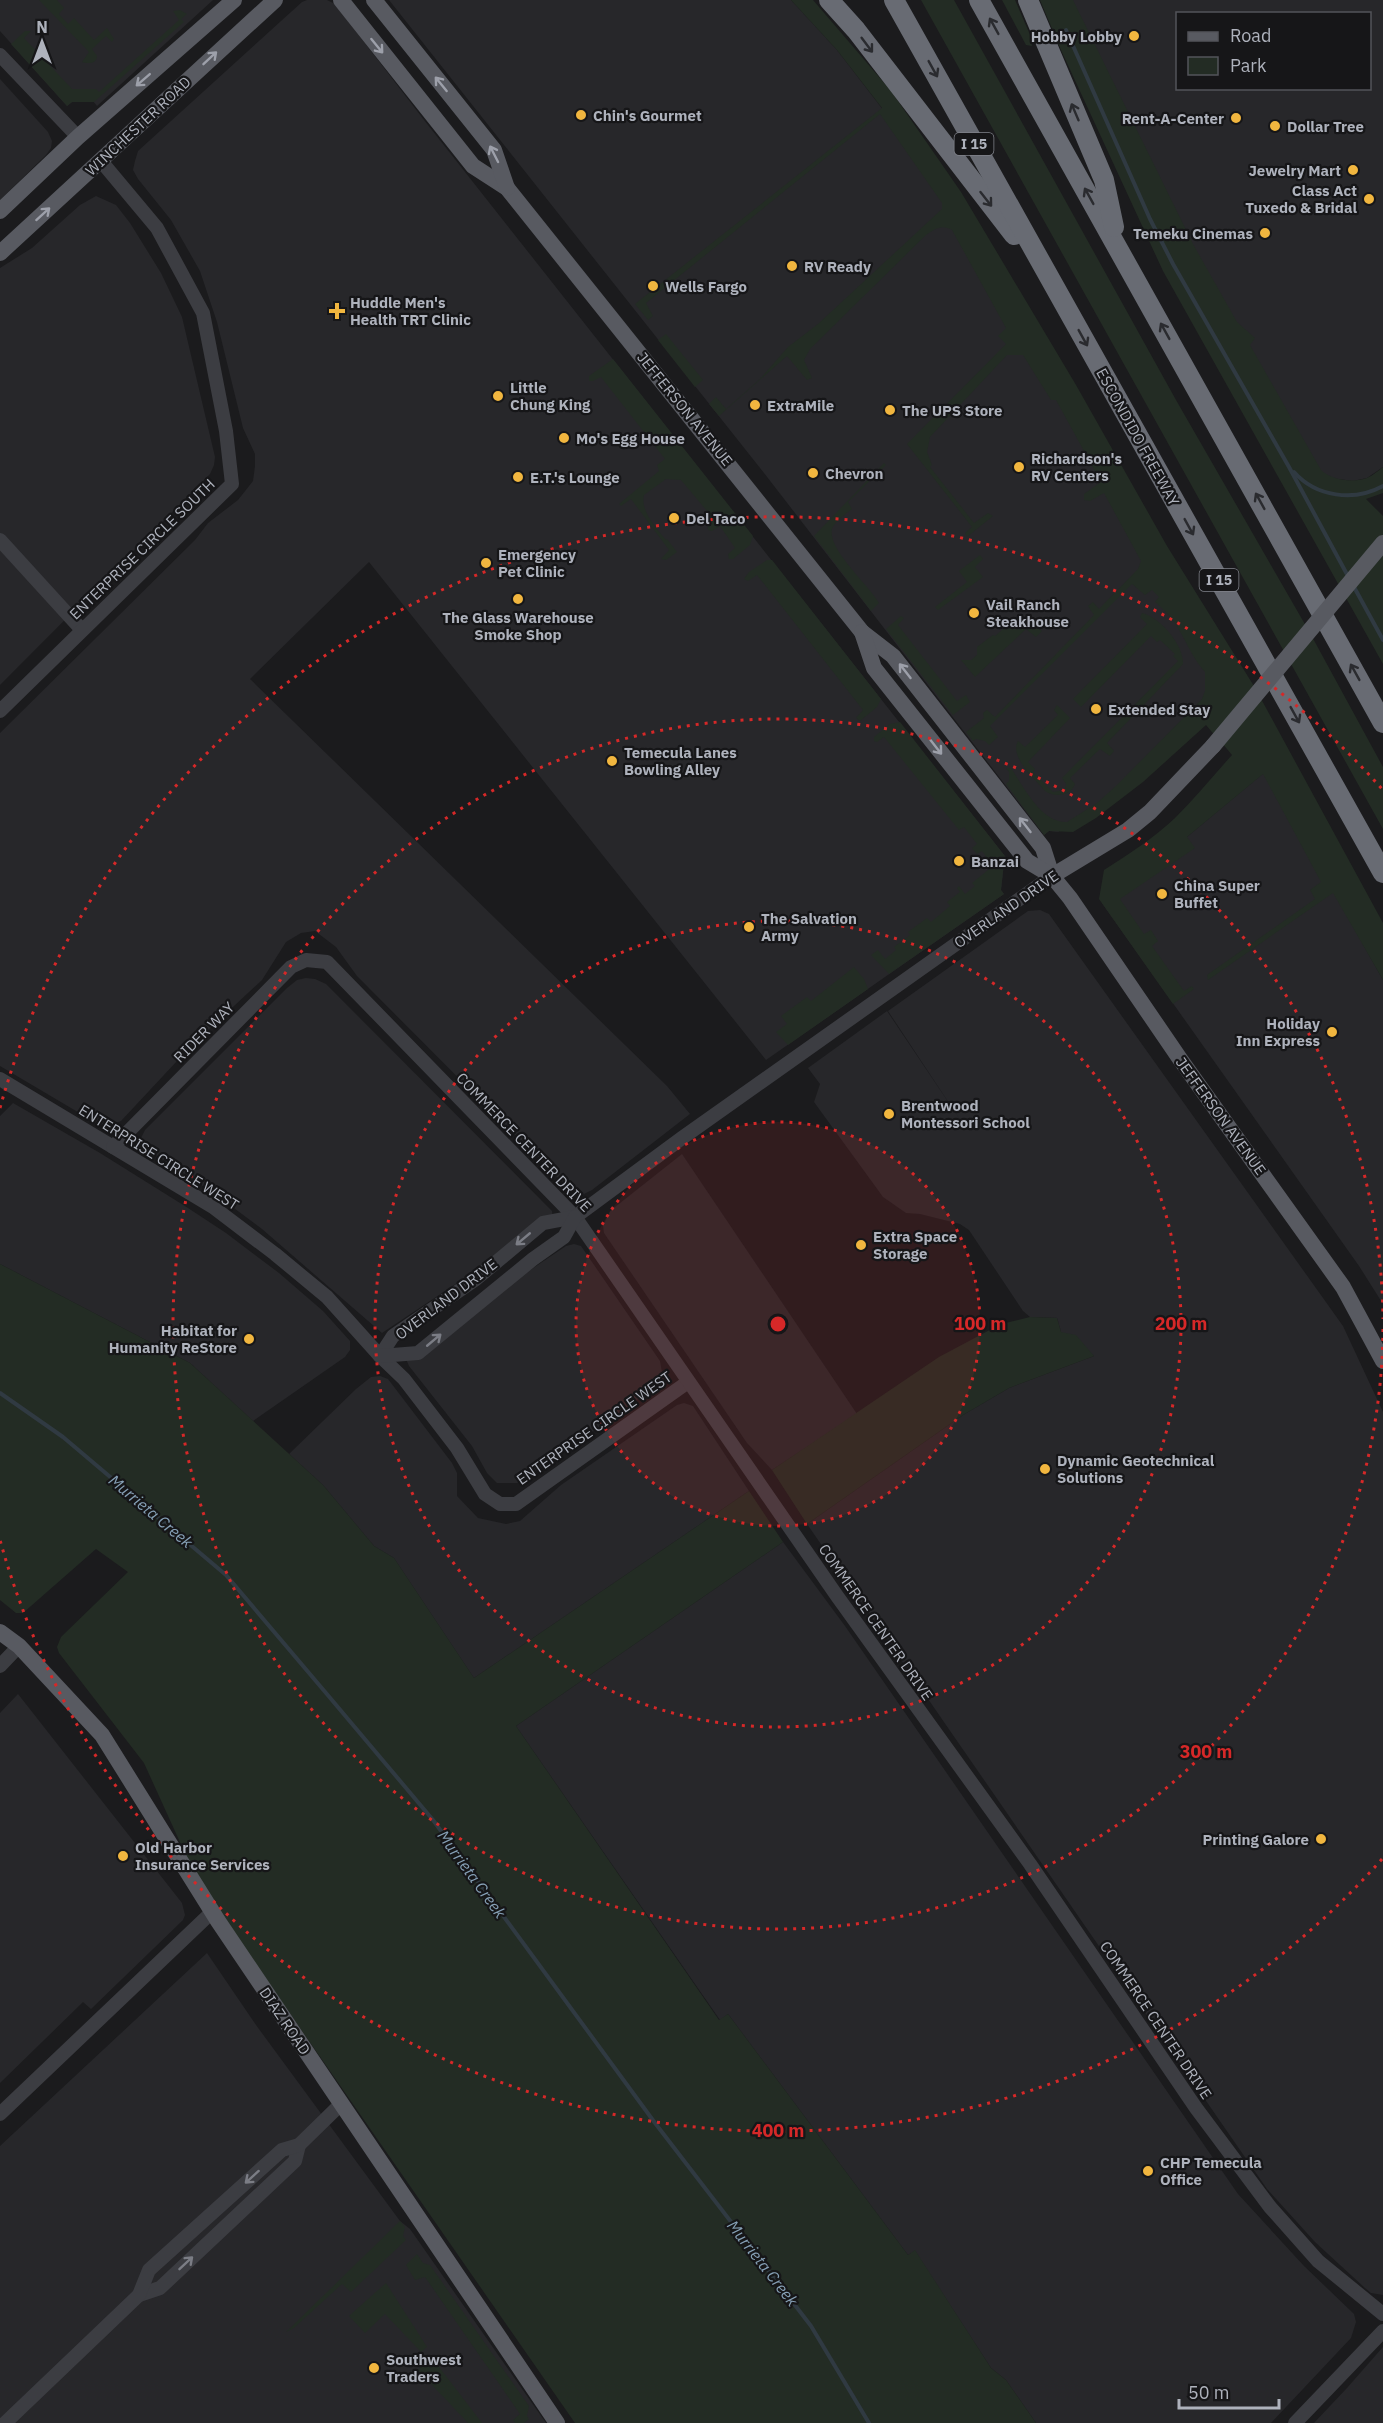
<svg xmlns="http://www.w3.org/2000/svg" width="1383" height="2423" viewBox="0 0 1383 2423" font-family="'IBM Plex Sans',sans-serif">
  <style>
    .built { fill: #27272a; fill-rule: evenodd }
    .green { fill: #232c24 }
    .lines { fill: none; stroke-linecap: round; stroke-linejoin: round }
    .stream { stroke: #303a42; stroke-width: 4 }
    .minor { stroke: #3c3d42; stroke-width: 14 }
    .major { stroke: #585a61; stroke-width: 16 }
    .highway { stroke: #686b73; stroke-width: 20 }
    .major-bridge { stroke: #585a61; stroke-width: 16 }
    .oneway { stroke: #2a2b2f }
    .oneway2 { stroke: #9da0aa }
    .oneway3 { stroke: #7b7d85 }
    .ring { fill: none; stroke: #d62828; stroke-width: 3; stroke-dasharray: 3 6 }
    .poi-dot { fill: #f1b63f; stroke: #161618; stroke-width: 2 }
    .labels { text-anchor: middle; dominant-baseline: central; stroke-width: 4.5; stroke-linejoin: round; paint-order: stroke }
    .shield { fill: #161618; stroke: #80838b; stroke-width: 1.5 }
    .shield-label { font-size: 14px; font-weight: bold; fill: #aeb2bc }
    .poi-label { font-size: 15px; font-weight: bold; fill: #aeb2bc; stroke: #161618; text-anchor: start }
    .street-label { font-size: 15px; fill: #aeb2bc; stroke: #161618 }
    .water-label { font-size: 16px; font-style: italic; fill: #86a0b6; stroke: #161618 }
    .centre { fill: #d62828; stroke: #161618; stroke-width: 3 }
    .ring-label { font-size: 18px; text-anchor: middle; font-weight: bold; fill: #d62828; stroke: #161618; stroke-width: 4.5; stroke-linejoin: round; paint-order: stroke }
  </style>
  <rect width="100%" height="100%" fill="#1b1b1d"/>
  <g class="built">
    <polygon points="0,0 213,0 97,106 93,101 72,102 67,106 0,31"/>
    <polygon points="307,0 327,0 335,4 424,120 1008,860 1004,863 1001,890 1004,894 766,1060 369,562 250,679 667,1086 690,1114 592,1190 582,1195 572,1192 357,976 336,947 315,931 301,933 286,942 262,980 191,1046 121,1121 108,1126 98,1124 0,1066 0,733 195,540 208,523 238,500 253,481 255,466 255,454 243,428 217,322 200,271 171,220 138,179 133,170 135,161 138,151 302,2"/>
    <polygon points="389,0 791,0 837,50 894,124 950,207 1217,687 1110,799 1058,832 1049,831 1044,835 764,473"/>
    <path d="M1059 0H1383V467L1367 478 1353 481 1323 477 1306 462ZM1178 14H1370V88H1178Z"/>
    <polygon points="0,79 48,132 52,141 51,148 46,155 0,200"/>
    <polygon points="96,196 116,205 130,223 161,273 182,317 215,457 214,465 210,474 0,685 0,268 32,248 80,205"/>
    <polygon points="1266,771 1383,980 1383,1304 1359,1266 1102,903 1164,856"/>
    <polygon points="1040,910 1049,914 1343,1326 1383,1412 1383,2295 1371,2293 1365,2288 1315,2242 1267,2189 807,1524 963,1415 1009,1388 1094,1356 1061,1332 1057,1318 1030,1317 1023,1311 969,1230 960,1224 920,1214 906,1213 883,1197 814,1102 820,1084 808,1068 887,1011 965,1127 888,1011 1028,911"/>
    <polygon points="306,978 315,979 326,984 552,1211 553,1219 382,1333 262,1229 215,1194 142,1146 141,1138 145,1130 287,988 297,980"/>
    <polygon points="13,1103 100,1153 188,1208 226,1233 279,1273 323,1311 350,1341 350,1350 345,1357 253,1421 190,1363 0,1264 0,1116"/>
    <polygon points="682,1154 857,1414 772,1470 747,1443 604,1233 603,1226 610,1211"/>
    <polygon points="574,1244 581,1246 660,1361 663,1378 658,1385 531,1475 517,1483 497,1483 487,1473 472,1446 409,1366 406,1359 407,1353 566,1246"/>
    <polygon points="380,1376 388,1379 452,1463 457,1473 457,1496 478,1518 506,1524 520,1521 561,1485 677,1405 684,1403 693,1406 749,1491 474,1678 394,1558 374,1546 323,1485 289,1454 356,1389 371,1377"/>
    <polygon points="783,1542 845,1626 1238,2194 1304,2266 1354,2314 1356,2322 1351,2338 1271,2423 1036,2423 1006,2380 991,2368 915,2251 908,2255 728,2014 720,2020 516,1726"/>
    <polygon points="18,1694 182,1903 185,1915 183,1920 91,2009 83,2002 0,2083 0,1713"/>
    <polygon points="207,1953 256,2025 400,2221 410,2229 546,2423 0,2423 0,2146"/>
    <polygon points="1383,2347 1383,2423 1314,2423 1347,2388"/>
  </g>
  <g class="green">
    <path d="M39 0H57L64 8 59 14 68 24 74 18 94 40 107 28 114 39 112 42 106 36 92 49 97 56C97 64 88 64 82 62L89 52Z"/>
    <path d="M791 0H813L891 91 961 192 1076 385 1167 546 1257 691 1217 738 1206 725 1143 782 1096 818 1073 832 1049 831 1044 835 1006 784 1009 781V772L1006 768H1011C1024 787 1041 823 1067 822L1097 803 1117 785 1202 699 1205 691V672C1184 648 1184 625 1155 602L1159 597 1152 590 1145 595 1132 584 990 726 998 737 989 745 985 741 976 739 973 741 966 732 984 718 983 713 987 710 995 717 1094 615 1088 606 1093 602 1099 609 1138 569 1141 561 1104 493 1090 501 1084 500V494L1101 482 1056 400H1051L1023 355H1007L930 437 927 452 932 465 930 467 974 523 988 513 993 516 967 537 965 533 972 527 907 444 1006 344 998 336 1006 328 952 230C942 224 935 229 926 235L810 349 804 360 812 378 807 380 787 356 719 416 709 404 716 397 726 409 760 379 788 347 818 324 942 209V203L880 114 646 303 653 316 648 320 635 304 882 108 837 50Z"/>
    <polygon points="921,0 954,0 1176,400 1310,633 1383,767 1383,829"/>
    <polygon points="1002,0 1015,0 1031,37 1032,46 1026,45"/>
    <path d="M1040 0H1073L1193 244 1237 322 1255 338 1250 345 1321 470C1331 480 1354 483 1367 478 1372 476 1378 471 1383 467V493L1366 499 1383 516V664L1163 271 1061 50Z"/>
    <polygon points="180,10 187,14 181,19 184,22 94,102 72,102 67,106 11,44 25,31 31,31 24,38 72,89 96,89 99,92 179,20 173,11"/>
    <polygon points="666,334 703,380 695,387 658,340"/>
    <path d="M613 359 753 536 750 545 733 559H729L728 554 735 548 720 526 712 531 708 530 707 511 681 480 666 479 644 495C640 511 657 529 666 540L667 539 677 552 666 560 661 559 669 550 631 499 621 506 619 504 659 471 657 465 665 459 601 377 593 381H589V376Z"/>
    <path d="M884 463 886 465 848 502 852 509C846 514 835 521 832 529 827 549 869 585 879 603L871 611 814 536Z"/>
    <polygon points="980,555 983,559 975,567 983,577 938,610 935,607 967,582 959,571"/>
    <polygon points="767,560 772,560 881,699 877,707 860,721 856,718 863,710 757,575 748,581 744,579 749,572"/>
    <path d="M1142 613C1160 617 1184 645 1183 664L1107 743 1114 751 1110 756 1100 749 1070 778 1075 784C1071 796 1055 798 1045 791 1035 779 1009 757 1018 741L1025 747 1058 715 1054 710 1057 705 1070 718 1028 762 1035 769 1033 772 1053 792 1065 790 1066 784 1062 778 1178 661 1173 656 1175 654 1160 640 1157 642 1151 636 1081 707 1073 699 1147 624 1140 617Z"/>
    <polygon points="901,616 904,618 898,625 957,701 966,695 970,702 953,715 886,629"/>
    <polygon points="1027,617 1042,631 1036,637 1026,629 975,677 961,660 971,660 977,655 977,647 993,635 995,636 1016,618 1021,623"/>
    <path d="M1260 697 1383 923V980L1333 893 1208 980 1207 975 1315 899 1310 890 1321 882 1263 774 1187 837 1195 848 1120 899 1144 934 1151 930 1158 941 1152 946 1184 991 1192 986 1194 989 1173 1004 1099 899 1104 870C1129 854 1154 838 1175 818 1195 798 1213 776 1232 755L1222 743Z"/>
    <polygon points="900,722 1008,860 1004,863 1001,890 1004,894 889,974 871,955 878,950 885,959 896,950 894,947 910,935 908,932 927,918 931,922 950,906 947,902 960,892 957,888 959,886 965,894 975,886 972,883 993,866 982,851 977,854 972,848 977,844 964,827 959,830 884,737 877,742 874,741 874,737 890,724"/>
    <polygon points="854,967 864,979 868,989 788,1045 776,1032 787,1024 781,1016 807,997 811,1001"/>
    <polygon points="0,1264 190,1363 323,1485 374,1546 394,1558 474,1678 749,1491 783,1542 516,1726 719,2020 728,2014 908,2255 915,2250 991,2368 1006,2380 1036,2423 575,2423 213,1903 189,1862 144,1763 59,1653 57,1647 61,1637 128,1572 96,1549 23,1613 16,1613 0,1600"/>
    <polygon points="1030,1317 1057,1318 1061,1332 1076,1335 1094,1356 1009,1388 963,1415 807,1524 772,1470 939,1357 1001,1324"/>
    <polygon points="400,2221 405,2227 403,2236 406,2240 351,2292 342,2284 294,2328 286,2332"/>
    <polygon points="417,2254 423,2263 430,2265 529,2406 527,2416 529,2419 524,2423 515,2423 513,2420 520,2414 425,2277 415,2280 406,2265"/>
    <polygon points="386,2283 427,2347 421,2352 385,2314 365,2333 349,2316"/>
    <polygon points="437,2364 439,2367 482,2423 468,2423 418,2370 423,2365"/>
  </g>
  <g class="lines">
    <g class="stream">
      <polyline points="1066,30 1150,219 1173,264 1289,467 1349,578"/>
      <path d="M1294 472C1316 497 1354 502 1383 486"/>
      <polyline points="1354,587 1383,640"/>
      <polyline points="0,1393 63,1437 226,1575 326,1693 433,1820 655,2123 811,2326 869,2423"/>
    </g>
    <g class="minor">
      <polyline points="0,55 78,137"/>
      <polyline points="0,540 82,630"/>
      <polyline points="0,711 232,484 226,431 203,313 157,228 101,161"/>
      <polyline points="0,1079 213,1207 275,1254 327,1297 380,1356 404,1379 457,1448 485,1494 500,1504 516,1504 688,1382"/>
      <polyline points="113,1147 291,967 306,960 327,962 575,1217 837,1596 1030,1864 1196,2108 1270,2207 1318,2261 1383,2314"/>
      <polyline points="380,1356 393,1336 476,1279 543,1223 575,1217 682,1138 1052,876"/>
      <polyline points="380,1356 418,1353 533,1259 564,1237 575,1217"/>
      <polyline points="0,1666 19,1646"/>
      <polyline points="0,2114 212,1912"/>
      <polyline points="139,2295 160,2288 295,2161 299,2145"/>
      <polyline points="5,2423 139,2295 149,2270 282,2150 299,2145 341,2104"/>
      <polyline points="1295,2423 1383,2331"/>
    </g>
    <g class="major">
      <polyline points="341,0 473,166 507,188 862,632 893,656 1043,848 1052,876"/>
      <polyline points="374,0 494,150 507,188"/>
      <polyline points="0,211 78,137 234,0"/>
      <polyline points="0,253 275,0"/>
      <polyline points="862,632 874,668 1027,861 1052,876 1070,898 1180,1059 1343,1287 1383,1361"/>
      <polyline points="1052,876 1128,830 1150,812 1213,746"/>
      <polyline points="0,1632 19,1646 102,1735 218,1921 557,2423"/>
    </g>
    <g class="highway">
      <polyline points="829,0 856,30 1014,235"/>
      <polyline points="894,0 1383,873"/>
      <polyline points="979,0 1383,723"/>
      <polyline points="1028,0 1104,180 1114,227"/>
    </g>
    <polyline class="major-bridge" points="1213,746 1383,543"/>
  </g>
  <defs><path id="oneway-shaft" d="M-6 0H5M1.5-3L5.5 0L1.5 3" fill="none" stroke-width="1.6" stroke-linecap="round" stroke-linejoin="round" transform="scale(1.5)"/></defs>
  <g class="oneway">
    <use href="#oneway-shaft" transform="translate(994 26) rotate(-119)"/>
    <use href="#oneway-shaft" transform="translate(867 45) rotate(53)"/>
    <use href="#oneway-shaft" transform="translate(933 69) rotate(61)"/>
    <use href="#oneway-shaft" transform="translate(1075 112) rotate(-113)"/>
    <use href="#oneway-shaft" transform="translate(1089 196) rotate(-119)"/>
    <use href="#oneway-shaft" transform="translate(986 199) rotate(52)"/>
    <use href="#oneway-shaft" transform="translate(1165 331) rotate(-119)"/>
    <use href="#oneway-shaft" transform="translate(1083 338) rotate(61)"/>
    <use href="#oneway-shaft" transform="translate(1260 501) rotate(-119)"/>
    <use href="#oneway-shaft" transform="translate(1189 527) rotate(61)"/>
    <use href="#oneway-shaft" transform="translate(1355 672) rotate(-119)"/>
    <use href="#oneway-shaft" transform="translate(1295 715) rotate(61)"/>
  </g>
  <g class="oneway2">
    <use href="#oneway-shaft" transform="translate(377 46) rotate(51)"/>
    <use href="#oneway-shaft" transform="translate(210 58) rotate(-43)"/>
    <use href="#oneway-shaft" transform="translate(143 80) rotate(139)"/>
    <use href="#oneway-shaft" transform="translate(441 84) rotate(-129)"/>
    <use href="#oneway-shaft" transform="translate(494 154) rotate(-117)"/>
    <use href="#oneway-shaft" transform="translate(43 214) rotate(-42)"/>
    <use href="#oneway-shaft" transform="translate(905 671) rotate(-128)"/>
    <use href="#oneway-shaft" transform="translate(936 747) rotate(52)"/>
    <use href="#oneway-shaft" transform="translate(1025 825) rotate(-128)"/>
  </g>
  <g class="oneway3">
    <use href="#oneway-shaft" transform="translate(523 1239) rotate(140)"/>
    <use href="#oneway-shaft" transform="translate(434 1340) rotate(-40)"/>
    <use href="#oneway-shaft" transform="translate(252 2177) rotate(138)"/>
    <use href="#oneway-shaft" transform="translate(186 2263) rotate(-43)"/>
  </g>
  <circle cx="778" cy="1324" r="202" fill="#d62828" fill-opacity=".12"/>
  <g class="ring">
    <circle cx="778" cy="1324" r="202"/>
    <circle cx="778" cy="1324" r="403"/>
    <path d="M1383 1329A605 605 0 1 1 1383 1319"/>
    <path d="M1382 1859A807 807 0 0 1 0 1540M0 1108A807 807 0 0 1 1382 789"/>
  </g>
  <g class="poi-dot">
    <circle cx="1134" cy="36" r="6"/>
    <circle cx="581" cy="115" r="6"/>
    <circle cx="1236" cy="118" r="6"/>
    <circle cx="1275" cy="126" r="6"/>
    <circle cx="1353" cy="170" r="6"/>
    <circle cx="1369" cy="199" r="6"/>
    <circle cx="1265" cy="233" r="6"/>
    <circle cx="792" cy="266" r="6"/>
    <circle cx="653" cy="286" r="6"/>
    <path d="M334 302h6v6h6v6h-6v6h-6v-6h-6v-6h6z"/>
    <circle cx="498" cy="396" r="6"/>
    <circle cx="755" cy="405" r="6"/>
    <circle cx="890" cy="410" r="6"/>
    <circle cx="564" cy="438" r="6"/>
    <circle cx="1019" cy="467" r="6"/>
    <circle cx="813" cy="473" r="6"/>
    <circle cx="518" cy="477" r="6"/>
    <circle cx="674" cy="518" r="6"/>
    <circle cx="486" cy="563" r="6"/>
    <circle cx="518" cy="599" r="6"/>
    <circle cx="974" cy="613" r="6"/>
    <circle cx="1096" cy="709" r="6"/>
    <circle cx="612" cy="761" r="6"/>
    <circle cx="959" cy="861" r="6"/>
    <circle cx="1162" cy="894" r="6"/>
    <circle cx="749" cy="927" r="6"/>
    <circle cx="1332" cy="1032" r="6"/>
    <circle cx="889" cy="1114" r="6"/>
    <circle cx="861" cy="1245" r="6"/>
    <circle cx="249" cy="1339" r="6"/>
    <circle cx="1045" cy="1469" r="6"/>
    <circle cx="1321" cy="1839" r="6"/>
    <circle cx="123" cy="1856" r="6"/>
    <circle cx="1148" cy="2171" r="6"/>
    <circle cx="374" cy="2368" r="6"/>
  </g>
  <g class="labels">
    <g class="shield">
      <rect x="954.5" y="133" width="39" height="22" rx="4.5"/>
      <rect x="1199.5" y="569" width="39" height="22" rx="4.5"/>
    </g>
    <g class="shield-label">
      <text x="974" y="144">I 15</text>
      <text x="1219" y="580">I 15</text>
    </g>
    <g class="poi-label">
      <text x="1122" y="36" text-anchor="end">Hobby Lobby</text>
      <text x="593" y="115">Chin's Gourmet</text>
      <text x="1224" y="118" text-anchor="end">Rent-A-Center</text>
      <text x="1287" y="126">Dollar Tree</text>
      <text x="1341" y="170" text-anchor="end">Jewelry Mart</text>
      <text x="1357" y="190" text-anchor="end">Class Act<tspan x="1357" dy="17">Tuxedo &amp; Bridal</tspan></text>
      <text x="1253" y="233" text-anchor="end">Temeku Cinemas</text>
      <text x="804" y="266">RV Ready</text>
      <text x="665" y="286">Wells Fargo</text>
      <text x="350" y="302">Huddle Men's<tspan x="350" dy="17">Health TRT Clinic</tspan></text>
      <text x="510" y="387">Little<tspan x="510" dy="17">Chung King</tspan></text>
      <text x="767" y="405">ExtraMile</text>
      <text x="902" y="410">The UPS Store</text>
      <text x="576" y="438">Mo's Egg House</text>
      <text x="1031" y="458">Richardson's<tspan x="1031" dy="17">RV Centers</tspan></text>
      <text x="825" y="473">Chevron</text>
      <text x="530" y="477">E.T.'s Lounge</text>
      <text x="686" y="518">Del Taco</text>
      <text x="498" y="554">Emergency<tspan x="498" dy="17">Pet Clinic</tspan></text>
      <text x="986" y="604">Vail Ranch<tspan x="986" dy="17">Steakhouse</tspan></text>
      <text x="518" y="617" text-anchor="middle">The Glass Warehouse<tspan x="518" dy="17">Smoke Shop</tspan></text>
      <text x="1108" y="709">Extended Stay</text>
      <text x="624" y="752">Temecula Lanes<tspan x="624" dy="17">Bowling Alley</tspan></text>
      <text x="971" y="861">Banzai</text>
      <text x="1174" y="885">China Super<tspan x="1174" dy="17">Buffet</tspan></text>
      <text x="761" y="918">The Salvation<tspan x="761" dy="17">Army</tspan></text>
      <text x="1320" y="1023" text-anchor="end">Holiday<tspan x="1320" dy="17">Inn Express</tspan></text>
      <text x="901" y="1105">Brentwood<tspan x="901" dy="17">Montessori School</tspan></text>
      <text x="873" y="1236">Extra Space<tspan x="873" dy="17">Storage</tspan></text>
      <text x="237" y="1330" text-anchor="end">Habitat for<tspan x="237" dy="17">Humanity ReStore</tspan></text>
      <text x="1057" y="1460">Dynamic Geotechnical<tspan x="1057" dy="17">Solutions</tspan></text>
      <text x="1309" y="1839" text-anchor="end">Printing Galore</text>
      <text x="135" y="1847">Old Harbor<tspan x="135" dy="17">Insurance Services</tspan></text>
      <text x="1160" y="2162">CHP Temecula<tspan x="1160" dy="17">Office</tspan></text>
      <text x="386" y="2359">Southwest<tspan x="386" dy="17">Traders</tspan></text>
    </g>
    <g class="street-label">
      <text transform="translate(138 126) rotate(-43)">WINCHESTER ROAD</text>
      <text transform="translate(685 409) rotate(51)">JEFFERSON AVENUE</text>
      <text transform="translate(1138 437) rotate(61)">ESCONDIDO FREEWAY</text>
      <text transform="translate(142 549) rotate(-44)">ENTERPRISE CIRCLE SOUTH</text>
      <text transform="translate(1006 909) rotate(-35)">OVERLAND DRIVE</text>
      <text transform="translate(204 1032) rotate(-45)">RIDER WAY</text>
      <text transform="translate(1221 1116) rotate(54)">JEFFERSON AVENUE</text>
      <text transform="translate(524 1142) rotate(46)">COMMERCE CENTER DRIVE</text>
      <text transform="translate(159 1157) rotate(32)">ENTERPRISE CIRCLE WEST</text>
      <text transform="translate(446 1299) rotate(-37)">OVERLAND DRIVE</text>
      <text transform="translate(594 1428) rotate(-35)">ENTERPRISE CIRCLE WEST</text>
      <text transform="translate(876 1622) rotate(55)">COMMERCE CENTER DRIVE</text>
      <text transform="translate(1156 2020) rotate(56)">COMMERCE CENTER DRIVE</text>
      <text transform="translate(285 2021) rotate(56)">DIAZ ROAD</text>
    </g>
    <g class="water-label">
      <text transform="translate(151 1511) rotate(40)">Murrieta Creek</text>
      <text transform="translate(472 1874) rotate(54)">Murrieta Creek</text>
      <text transform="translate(763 2263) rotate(52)">Murrieta Creek</text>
    </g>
  </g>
  <circle cx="778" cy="1324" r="9" class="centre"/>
  <g class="ring-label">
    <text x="980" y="1330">100 m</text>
    <text x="1181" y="1330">200 m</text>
    <text x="1206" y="1758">300 m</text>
    <text x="778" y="2137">400 m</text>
  </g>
  <rect x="1176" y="12" width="195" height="78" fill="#161618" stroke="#53545a" stroke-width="1.5"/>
  <rect x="1188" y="32" width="30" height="9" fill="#585a61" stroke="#53545a" stroke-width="1.5"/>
  <text x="1230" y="42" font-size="18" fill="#aeb2bc">Road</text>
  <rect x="1188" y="57" width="30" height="18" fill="#232c24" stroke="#53545a" stroke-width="1.5"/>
  <text x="1230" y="72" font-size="18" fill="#aeb2bc">Park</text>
  <g transform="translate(42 42)" stroke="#161618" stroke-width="4.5" paint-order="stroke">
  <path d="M0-4.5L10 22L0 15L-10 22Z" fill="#aeb2bc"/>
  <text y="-9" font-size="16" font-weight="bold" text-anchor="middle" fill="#aeb2bc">N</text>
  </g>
  <path d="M1179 2399v9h100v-9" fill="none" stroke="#aeb2bc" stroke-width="3"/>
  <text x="1188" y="2399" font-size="18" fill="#aeb2bc" stroke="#161618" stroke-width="4.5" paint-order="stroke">50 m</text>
</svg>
